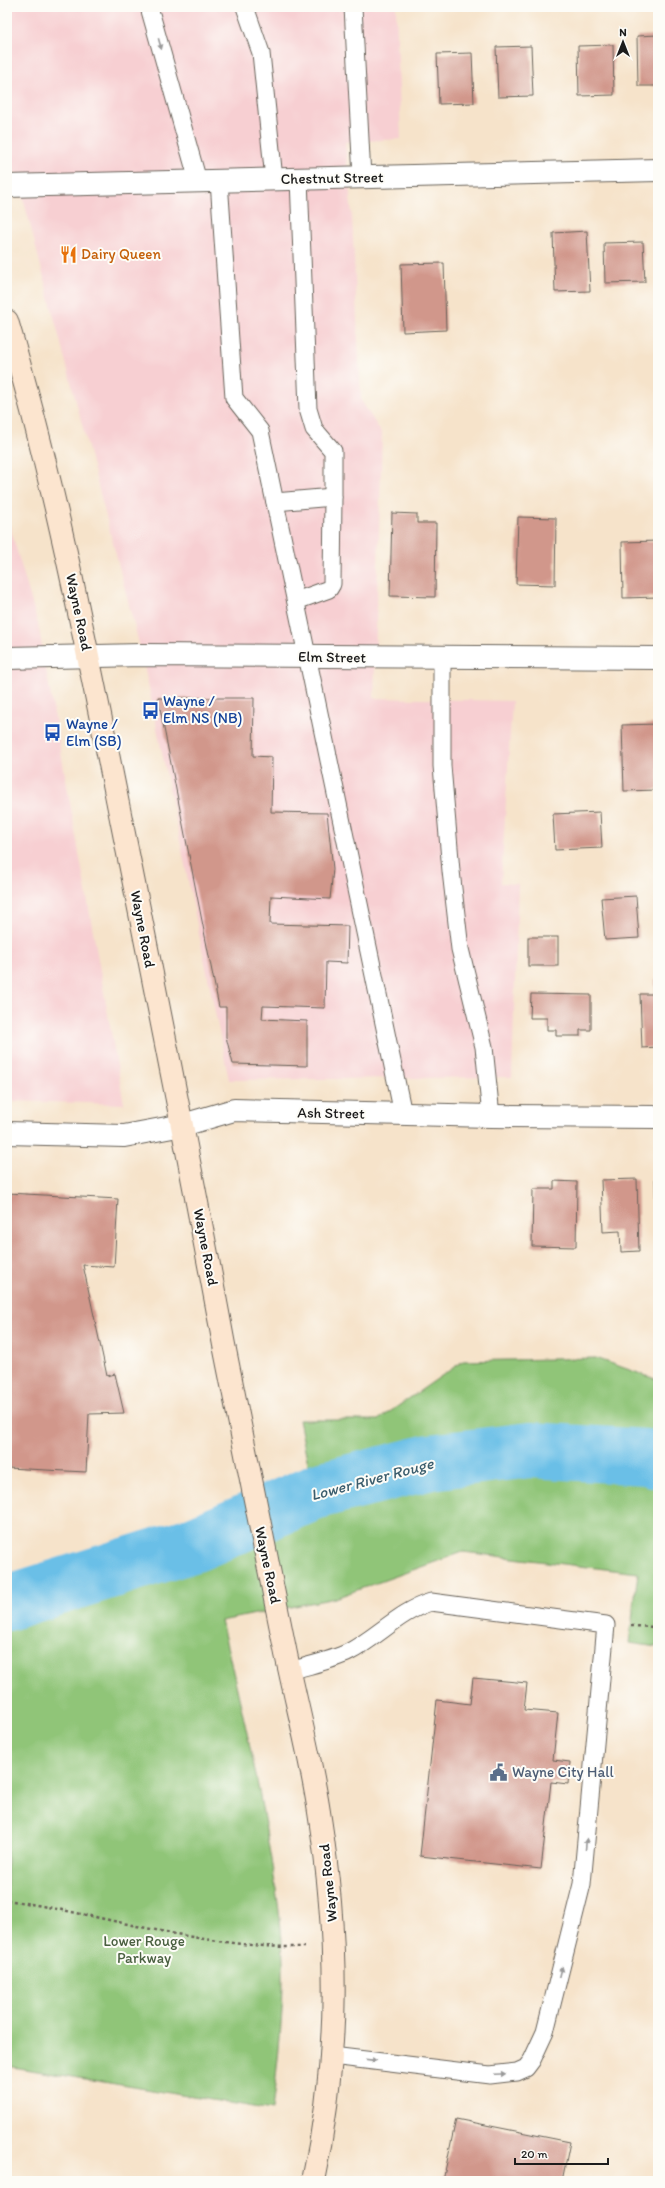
<svg xmlns="http://www.w3.org/2000/svg" width="665" height="2188" viewBox="0 0 665 2188" font-family="Itim,sans-serif">
  <style>
    .built { fill: #f7cfd2 }
    .green { fill: #90c578; stroke: #56704a }
    .lines { fill: none; stroke-linecap: round; stroke-linejoin: round }
    .river { stroke: #6abfe7; stroke-width: 56 }
    .building { fill: #d1978b }
    .service-casing { stroke: #686259; stroke-width: 19 }
    .minor-casing { stroke: #686259; stroke-width: 24 }
    .secondary-casing { stroke: #686259; stroke-width: 24 }
    .path { stroke: #686259; stroke-width: 2.5; stroke-dasharray: 3 3; stroke-linecap: butt }
    .service { stroke: #fff; stroke-width: 17 }
    .minor { stroke: #fff; stroke-width: 22 }
    .secondary { stroke: #fce5cf; stroke-width: 22 }
    .oneway { fill: #999 }
    .labels { text-anchor: middle; dominant-baseline: central; stroke-width: 4; stroke-linejoin: round; paint-order: stroke }
    .street-label { font-size: 15px; fill: #1c1c1c; stroke: #fdfcf7 }
    .food-label { font-size: 15px; fill: #c56008; stroke: #fdfcf7; text-anchor: start }
    .transit-label { font-size: 15px; fill: #164399; stroke: #fdfcf7; text-anchor: start }
    .service-label { font-size: 15px; fill: #4e5e75; stroke: #fdfcf7; text-anchor: start }
    .park-label { font-size: 15px; fill: #4a6041; stroke: #fdfcf7 }
    .water-label { font-size: 16px; font-style: italic; fill: #3b5d6d; stroke: #fdfcf7 }
  </style>
  <rect width="100%" height="100%" fill="#fdfcf7"/>
  <filter id="ink" filterUnits="userSpaceOnUse"><feTurbulence type="fractalNoise" baseFrequency=".025" numOctaves="2"/><feDisplacementMap in="SourceGraphic" scale="8" xChannelSelector="R" yChannelSelector="G"/><feConvolveMatrix kernelMatrix="1 2 1 2 8 2 1 2 1" color-interpolation-filters="sRGB"/></filter>
  <filter id="wash" filterUnits="userSpaceOnUse"><feTurbulence type="fractalNoise" baseFrequency=".012" numOctaves="4" result="noise"/><feDisplacementMap in="SourceGraphic" scale="16" xChannelSelector="R" yChannelSelector="G"/><feGaussianBlur stdDeviation="0.9" result="paint"/><feColorMatrix in="noise" values="0 0 0 0 0 0 0 0 0 0 0 0 0 0 0 0 0 1.4 0 .05"/><feComposite in="paint" operator="in"/></filter>
  <g filter="url(#wash)">
    <rect width="100%" height="100%" fill="#f6e3ca"/>
    <g class="built">
      <polygon points="7,7 396,7 401,139 345,142 352,217 361,400 382,434 374,698 512,701 501,883 518,884 512,1077 229,1080 142,655 20,186 7,152"/>
      <polygon points="7,516 38,624 124,1104 7,1101"/>
    </g>
    <path class="green" d="M596 1358 658 1380V1647L629 1643 638 1573 463 1552 335 1598 221 1621C239 1696 257 1772 269 1848 276 1886 282 1924 283 1962 284 2012 278 2061 272 2110L7 2066V1603L195 1544 314 1493 299 1420H378L463 1361Z"/>
    <g class="lines">
      <polyline class="river" points="7,1603 195,1544 320,1490 430,1462 530,1450 646,1457 658,1460"/>
    </g>
    <g id="blocks">
      <g class="building">
        <polygon points="658,35 658,86 638,86 637,36"/>
        <polygon points="613,45 614,95 579,96 578,46"/>
        <polygon points="531,46 533,96 498,97 496,47"/>
        <polygon points="472,53 474,103 439,104 437,54"/>
        <polygon points="587,231 590,291 555,292 553,233"/>
        <polygon points="643,242 645,282 605,283 604,243"/>
        <polygon points="444,263 446,330 403,332 401,264"/>
        <polygon points="392,513 417,514 417,523 436,523 435,597 390,596"/>
        <polygon points="518,517 556,518 555,585 516,584"/>
        <polygon points="658,541 658,597 623,598 622,542"/>
        <polygon points="158,698 254,698 253,756 272,757 271,812 327,813 333,869 330,899 271,896 270,924 348,926 347,963 326,962 325,1008 263,1006 262,1019 307,1021 307,1066 233,1064 226,1037 226,1007 219,1007"/>
        <polygon points="658,724 658,790 624,791 622,725"/>
        <polygon points="600,812 602,848 555,850 553,814"/>
        <polygon points="636,896 639,938 605,940 601,898"/>
        <rect x="528" y="937" width="30" height="29"/>
        <polygon points="655,978 658,978 658,1047 642,1048 640,994 655,994"/>
        <polygon points="531,994 591,995 591,1030 580,1030 580,1036 556,1036 556,1030 547,1030 547,1018 530,1018"/>
        <polygon points="637,1179 639,1251 621,1252 620,1231 603,1232 601,1180"/>
        <polygon points="655,1179 658,1179 658,1234 656,1234"/>
        <polygon points="554,1181 577,1182 576,1247 532,1246 533,1189 554,1189"/>
        <polygon points="7,1193 118,1199 114,1267 83,1265 107,1376 115,1374 124,1413 89,1414 86,1472 7,1468"/>
        <polygon points="473,1678 527,1683 524,1710 558,1713 553,1760 570,1762 568,1784 551,1782 541,1869 420,1856 437,1700 470,1704"/>
        <polygon points="456,2119 570,2142 562,2181 443,2181"/>
      </g>
    </g>
  </g>
  <g filter="url(#ink)">
    <use href="#blocks" fill-opacity="0" stroke="#686259" stroke-width="1"/>
    <g class="lines">
      <defs>
        <g id="service">
          <polyline points="149,7 198,181"/>
          <polyline points="245,7 261,53 274,179"/>
          <polyline points="353,7 362,177"/>
          <polyline points="299,179 308,409 314,429 333,451 333,497"/>
          <polyline points="219,181 234,398 260,431 403,1114"/>
          <polyline points="275,502 333,497 332,584 329,589 296,601"/>
          <polyline points="442,658 442,766 451,871 460,949 484,1047 491,1116"/>
          <path d="M290 1671C309 1665 331 1661 349 1652 378 1637 400 1611 431 1602L606 1625 582 1884 545 2032 532 2060 526 2068 517 2072 490 2075 332 2056"/>
        </g>
        <g id="minor">
          <polyline points="7,186 658,170"/>
          <polyline points="7,658 142,655 658,658"/>
          <polyline points="7,1133 124,1136 183,1125 234,1110 491,1116 658,1117"/>
        </g>
        <path id="secondary" d="M7 321C53 476 84 635 116 794 153 978 190 1161 224 1345 244 1448 265 1551 286 1654 297 1706 311 1759 319 1812 339 1939 340 2056 313 2181"/>
      </defs>
      <use href="#service" class="service-casing"/>
      <use href="#minor" class="minor-casing"/>
      <use href="#secondary" class="secondary-casing"/>
      <g class="path">
        <polyline points="631,1626 658,1627"/>
        <path d="M7 1900C106 1915 204 1949 305 1947"/>
      </g>
      <use href="#service" class="service"/>
      <use href="#minor" class="minor"/>
      <use href="#secondary" class="secondary"/>
    </g>
    <defs><path id="oneway-solid" d="M-6-.8H1V-3.2L6.5 0L1 3.2V.8H-6Z"/></defs>
    <g class="oneway">
      <use href="#oneway-solid" transform="translate(160 44) rotate(74)"/>
      <use href="#oneway-solid" transform="translate(586 1844) rotate(-85)"/>
      <use href="#oneway-solid" transform="translate(561 1972) rotate(-76)"/>
      <use href="#oneway-solid" transform="translate(371 2060) rotate(7)"/>
      <use href="#oneway-solid" transform="translate(500 2074) rotate(-2)"/>
    </g>
  </g>
  <defs>
    <symbol id="restaurant-bare" viewBox="-9 -9 18 18"><path d="M-5-6h1v4h1v-4h1v4h1v-4h1v5L-1.5 .5V6h-2V.5L-5-1ZM5-6V6H3V1.5H1.5Q1.5-4 5-6Z" fill="#e8710a" stroke="#fdfcf7" stroke-width="2.5" paint-order="stroke"/></symbol>
    <symbol id="bus-bare" viewBox="-9 -9 18 18"><path d="M-5-6H5V4H4V6H2V4H-2V6H-4V4H-5ZM-3.5-4V0h7V-4ZM-3.5 1.2v1.5H-2V1.2ZM2 1.2v1.5H3.5V1.2Z" fill="#1a4fb4" stroke="#fdfcf7" stroke-width="2.5" paint-order="stroke"/></symbol>
    <symbol id="civic-bare" viewBox="-9 -9 18 18"><path d="M-.6-6.5H3V-4.5H.6V-3L4-1V1h2V6H-6V1h2V-1L-.6-3ZM-1.2 2.5V6h2.4V2.5Z" fill="#5c6f8a" stroke="#fdfcf7" stroke-width="2.5" paint-order="stroke"/></symbol>
  </defs>
  <g fill-rule="evenodd">
    <use href="#restaurant-bare" x="56" y="242" width="25" height="25"/>
    <use href="#bus-bare" x="138" y="698" width="25" height="25"/>
    <use href="#bus-bare" x="40" y="720" width="25" height="25"/>
    <use href="#civic-bare" x="486" y="1760" width="25" height="25"/>
  </g>
  <g class="labels">
    <g class="street-label">
      <text transform="translate(332 178) rotate(-1)">Chestnut Street</text>
      <text transform="translate(79 612) rotate(78)">Wayne Road</text>
      <text transform="translate(332 657) rotate(1)">Elm Street</text>
      <text transform="translate(143 929) rotate(79)">Wayne Road</text>
      <text transform="translate(331 1113) rotate(1)">Ash Street</text>
      <text transform="translate(206 1247) rotate(79)">Wayne Road</text>
      <text transform="translate(268 1565) rotate(78)">Wayne Road</text>
      <text transform="translate(328 1883) rotate(-96)">Wayne Road</text>
    </g>
    <g class="food-label">
      <text x="81" y="254">Dairy Queen</text>
    </g>
    <g class="transit-label">
      <text x="163" y="701">Wayne /<tspan x="163" dy="17">Elm NS (NB)</tspan></text>
      <text x="66" y="724">Wayne /<tspan x="66" dy="17">Elm (SB)</tspan></text>
    </g>
    <g class="service-label">
      <text x="512" y="1772">Wayne City Hall</text>
    </g>
    <g class="park-label">
      <text x="144" y="1941">Lower Rouge<tspan x="144" dy="17">Parkway</tspan></text>
    </g>
    <g class="water-label">
      <text transform="translate(372 1479) rotate(-15)">Lower River Rouge</text>
    </g>
  </g>
  <rect width="665" height="2188" fill="none" stroke="#fdfcf7" stroke-width="24"/>
  <g transform="translate(623 42)" stroke="#fdfcf7" stroke-width="3" paint-order="stroke">
  <path d="M0-3L7 15L0 10L-7 15Z" fill="#1c1c1c"/>
  <text y="-6" font-size="11" font-weight="bold" text-anchor="middle" fill="#1c1c1c">N</text>
  </g>
  <path d="M515 2158v6h93v-6" fill="none" stroke="#1c1c1c" stroke-width="2"/>
  <text x="521" y="2158" font-size="12" fill="#1c1c1c" stroke="#fdfcf7" stroke-width="3" paint-order="stroke">20 m</text>
</svg>
